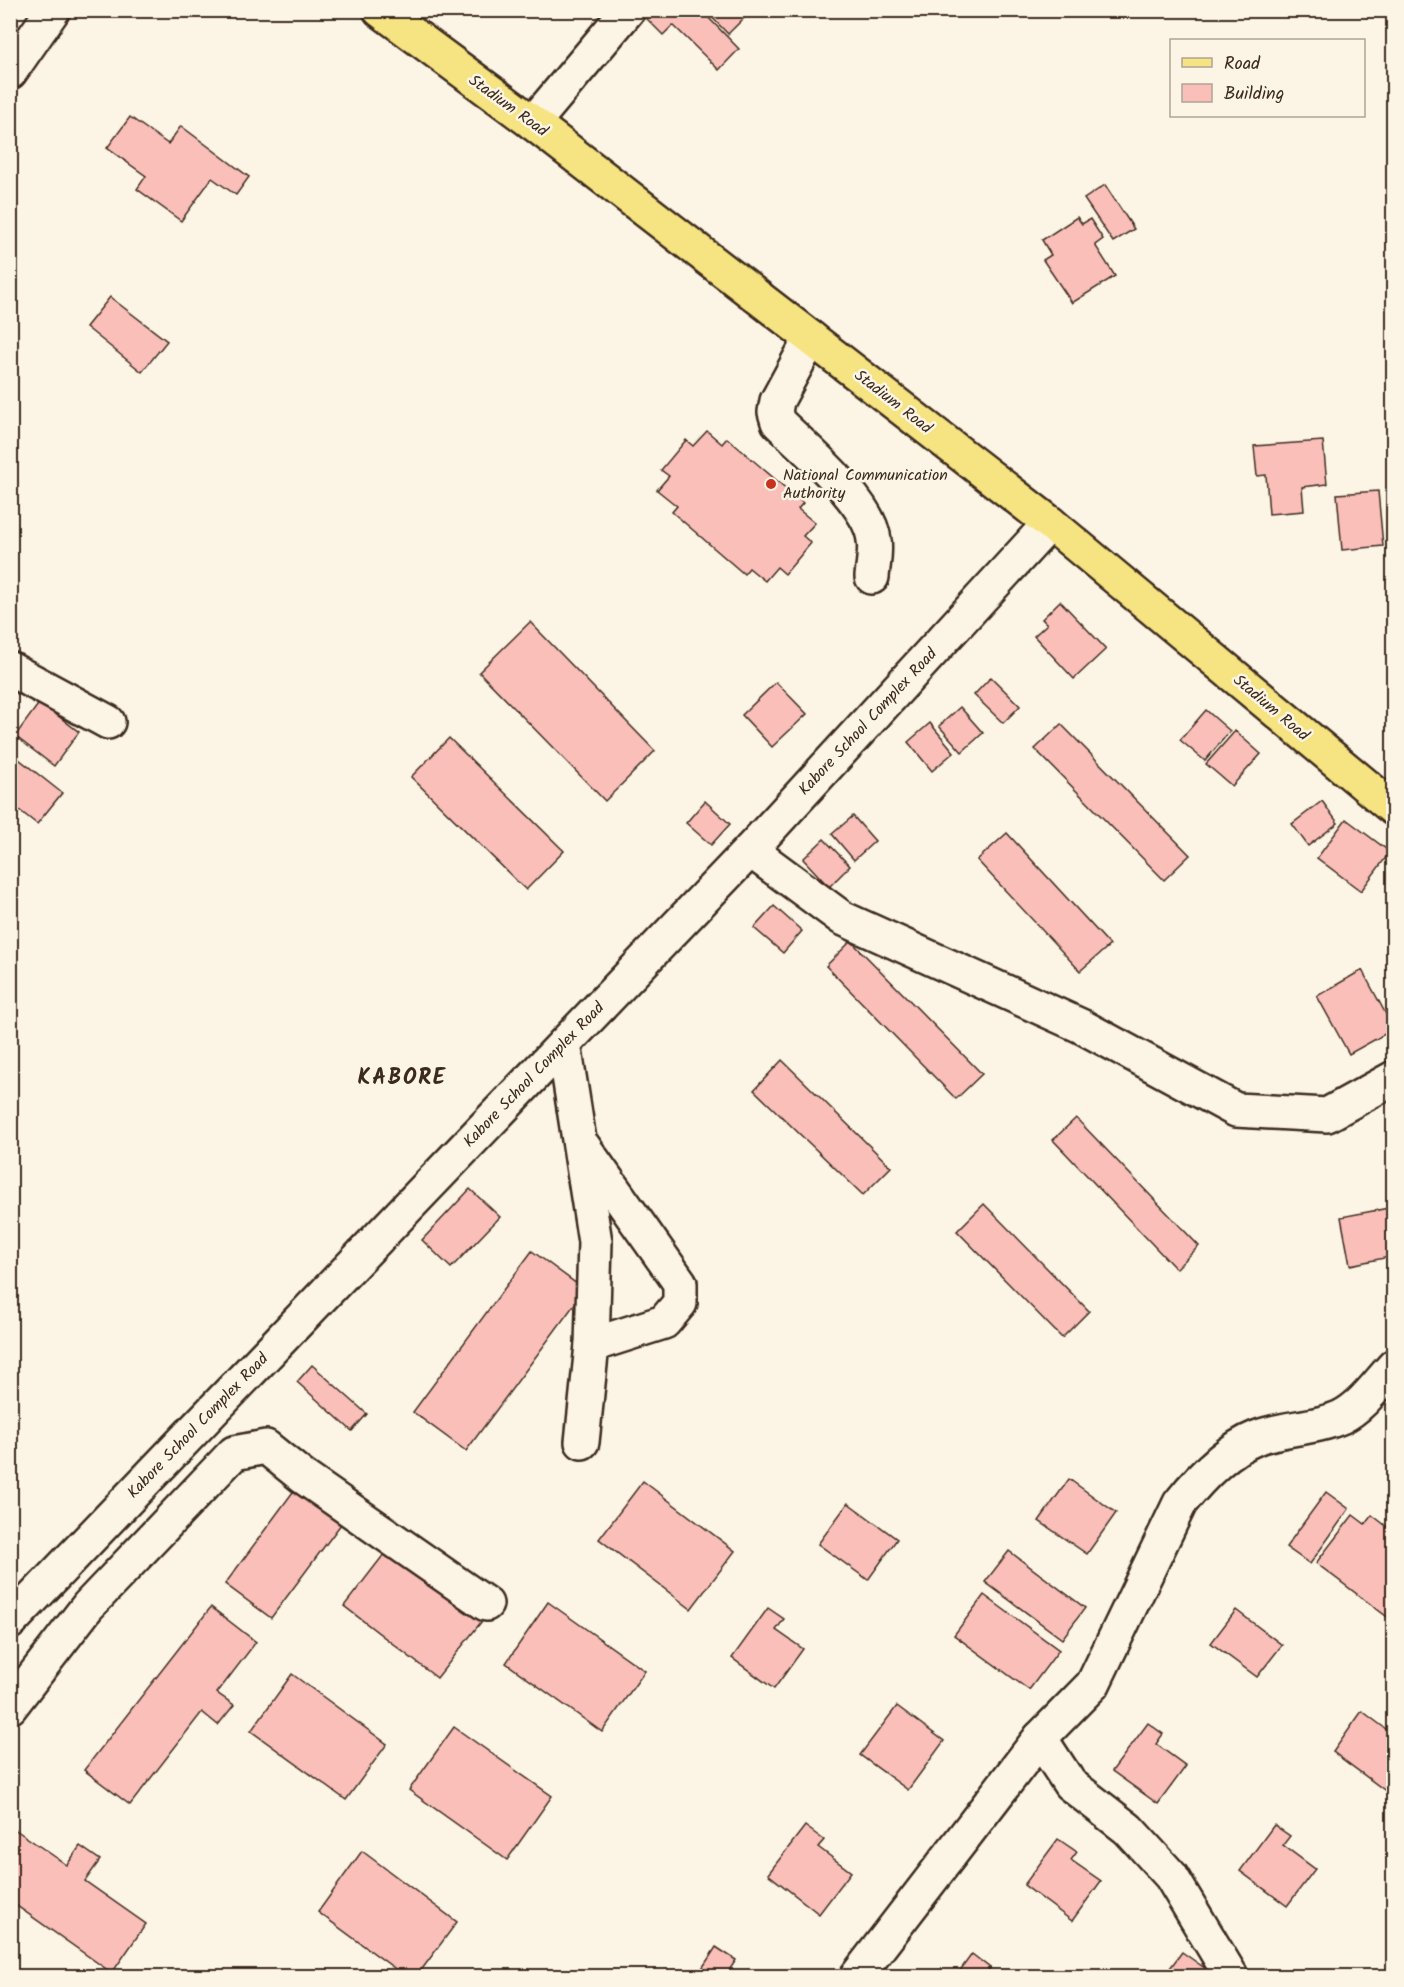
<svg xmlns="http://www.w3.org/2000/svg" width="1404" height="1987" viewBox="0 0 1404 1987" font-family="Kalam,sans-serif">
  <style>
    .building { fill: #fbbfba; stroke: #3b2a1e; stroke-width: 1.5 }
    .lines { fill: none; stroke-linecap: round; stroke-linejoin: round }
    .minor-casing { stroke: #3b2a1e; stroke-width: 38 }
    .major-casing { stroke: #3b2a1e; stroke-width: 38 }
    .minor { stroke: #fcf5e5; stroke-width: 33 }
    .major { stroke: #f6e381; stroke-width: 33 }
    .poi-dot { fill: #c8321e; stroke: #fcf5e5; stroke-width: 2 }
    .labels { text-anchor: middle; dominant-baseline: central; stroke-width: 5; stroke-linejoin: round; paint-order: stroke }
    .street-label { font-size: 16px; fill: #3b2a1e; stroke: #fcf5e5 }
    .poi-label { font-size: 16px; fill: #3b2a1e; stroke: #fcf5e5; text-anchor: start }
    .district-label { font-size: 22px; font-weight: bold; letter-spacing: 1.5px; fill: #3b2a1e; stroke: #fcf5e5 }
  </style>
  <rect width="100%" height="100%" fill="#fcf5e5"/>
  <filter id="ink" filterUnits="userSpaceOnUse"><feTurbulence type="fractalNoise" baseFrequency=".0167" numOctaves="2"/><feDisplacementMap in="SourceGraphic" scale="12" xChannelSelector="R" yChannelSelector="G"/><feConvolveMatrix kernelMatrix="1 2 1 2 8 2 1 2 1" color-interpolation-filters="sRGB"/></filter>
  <g filter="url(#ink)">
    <g class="building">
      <polygon points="643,10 701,10 739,49 719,70 673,25 663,35 641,13"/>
      <polygon points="705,10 752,10 728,34"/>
      <polygon points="130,117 168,144 181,126 249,177 236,195 212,178 181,221 137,189 146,176 107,148"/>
      <polygon points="1105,185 1134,229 1113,242 1084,199"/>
      <polygon points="1077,217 1082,224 1090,219 1103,239 1095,245 1115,276 1072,303 1043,260 1051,255 1042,240"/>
      <polygon points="110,297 167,341 142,372 86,327"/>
      <polygon points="707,431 722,444 727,438 803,503 798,509 815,523 803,536 811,543 785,574 777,567 765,581 749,568 744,574 672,512 677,506 657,490 669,476 661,470 686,440 693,446"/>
      <polygon points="1323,441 1327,484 1302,487 1304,511 1269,514 1266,475 1257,476 1254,446"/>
      <polygon points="1378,491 1383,546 1342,550 1337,494"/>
      <polygon points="1060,601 1106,649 1074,679 1034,636 1047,624 1042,619"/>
      <polygon points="530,622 655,751 605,801 479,672"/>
      <polygon points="991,677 1020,706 1003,723 974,695"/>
      <polygon points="776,682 807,714 772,747 742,715"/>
      <polygon points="40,702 79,732 54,766 15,736"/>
      <polygon points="960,707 983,733 962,752 939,726"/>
      <polygon points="1206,710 1230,731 1205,761 1180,740"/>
      <polygon points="930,723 954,752 932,771 908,742"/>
      <polygon points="1061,724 1190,855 1164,880 1035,749"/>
      <polygon points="1235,731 1261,754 1232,786 1206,764"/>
      <polygon points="449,738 564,851 526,890 411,777"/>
      <polygon points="10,752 62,793 37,824 10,803"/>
      <polygon points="705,801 730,824 711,845 686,823"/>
      <polygon points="1322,801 1338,823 1308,846 1292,824"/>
      <polygon points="853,816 875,841 854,860 832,834"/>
      <polygon points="1346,819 1390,852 1361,891 1317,858"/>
      <polygon points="1007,833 1110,945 1080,971 977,860"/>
      <polygon points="824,839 850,866 829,887 803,859"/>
      <polygon points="774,906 802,931 783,953 754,928"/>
      <polygon points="851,941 982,1074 956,1099 826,966"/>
      <polygon points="1362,970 1394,1029 1349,1054 1317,996"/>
      <polygon points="782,1060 891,1167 863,1195 754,1090"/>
      <polygon points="1076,1118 1199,1246 1176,1269 1053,1140"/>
      <polygon points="470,1189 500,1217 451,1268 422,1240"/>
      <polygon points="984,1204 1089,1311 1062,1338 957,1231"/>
      <polygon points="1394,1207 1394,1256 1350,1265 1341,1217"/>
      <polygon points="532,1251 585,1290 466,1451 413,1412"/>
      <polygon points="312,1365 367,1414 352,1431 297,1382"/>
      <polygon points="1069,1479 1116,1513 1087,1554 1039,1521"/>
      <polygon points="301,1481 347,1516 271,1618 225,1584"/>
      <polygon points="643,1481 735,1551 691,1609 599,1539"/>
      <polygon points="1326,1492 1349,1509 1310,1564 1286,1547"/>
      <polygon points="848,1503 897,1539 868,1580 818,1544"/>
      <polygon points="1353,1515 1365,1524 1372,1515 1394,1532 1394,1622 1316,1563"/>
      <polygon points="388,1549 482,1621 437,1678 344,1606"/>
      <polygon points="1009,1551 1085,1608 1062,1639 985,1582"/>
      <polygon points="984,1595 1059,1650 1029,1690 954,1635"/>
      <polygon points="548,1602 645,1671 602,1732 506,1663"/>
      <polygon points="211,1607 256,1642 217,1693 234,1705 218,1725 202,1712 130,1805 84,1770"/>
      <polygon points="768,1608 784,1619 776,1630 803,1649 774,1689 732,1658"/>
      <polygon points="1236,1610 1282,1645 1257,1677 1211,1643"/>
      <polygon points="292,1674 387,1744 346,1800 251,1731"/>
      <polygon points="897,1706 944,1741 908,1790 860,1755"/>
      <polygon points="1362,1711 1394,1735 1394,1783 1387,1792 1333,1752"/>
      <polygon points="1148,1723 1163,1734 1156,1744 1186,1766 1158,1804 1112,1771"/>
      <polygon points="454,1727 552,1796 507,1860 409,1790"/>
      <polygon points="1274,1825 1290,1836 1283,1845 1315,1869 1287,1906 1240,1871"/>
      <polygon points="10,1826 67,1865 80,1846 100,1860 85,1881 146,1924 112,1973 10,1901"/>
      <polygon points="805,1826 824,1840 818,1847 851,1872 819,1914 768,1874"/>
      <polygon points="1058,1839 1077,1852 1071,1860 1101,1881 1072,1921 1024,1885"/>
      <polygon points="362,1851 457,1922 417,1976 405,1976 318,1912"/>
      <polygon points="716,1947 736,1960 728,1972 734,1976 697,1976"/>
      <polygon points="1182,1952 1216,1976 1164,1976"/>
      <polygon points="972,1954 990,1968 984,1976 956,1976"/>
    </g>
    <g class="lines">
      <defs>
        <g id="minor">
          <polyline points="10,72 53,10"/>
          <polyline points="533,123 628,10"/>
          <path d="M811 338 777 401 775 412 778 422C805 449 870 502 874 540 876 551 873 565 872 577"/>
          <polyline points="10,669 108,722"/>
          <polyline points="750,850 842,918 1081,1026 1236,1110 1327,1115 1394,1078"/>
          <polyline points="564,1044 595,1242 592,1345 582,1442"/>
          <polyline points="583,1146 680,1283 680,1303 664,1322 592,1345"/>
          <polyline points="10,1622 750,850 1050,523"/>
          <polyline points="10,1707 88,1606 234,1453 266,1447 302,1476 486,1604"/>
          <polyline points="1040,1738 1070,1784 1128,1829 1171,1876 1231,1976"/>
          <path d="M857 1976 1040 1738 1093 1684 1180 1503C1200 1478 1226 1450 1256 1438 1283 1427 1314 1429 1341 1417 1363 1406 1378 1383 1394 1366"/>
        </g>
        <polyline id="major" points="380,10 533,123 1050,523 1394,809"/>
      </defs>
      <use href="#minor" class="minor-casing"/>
      <use href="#major" class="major-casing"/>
      <use href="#minor" class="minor"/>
      <use href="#major" class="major"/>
    </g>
  </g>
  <circle class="poi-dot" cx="771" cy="484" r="6"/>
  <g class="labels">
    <g class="street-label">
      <text transform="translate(508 106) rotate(36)">Stadium Road</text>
      <text transform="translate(893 402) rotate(38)">Stadium Road</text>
      <text transform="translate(1271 708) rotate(40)">Stadium Road</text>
      <text transform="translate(868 722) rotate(-47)">Kabore School Complex Road</text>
      <text transform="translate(534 1075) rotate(-46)">Kabore School Complex Road</text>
      <text transform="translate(198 1426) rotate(-46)">Kabore School Complex Road</text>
    </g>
    <g class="poi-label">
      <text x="783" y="475">National Communication<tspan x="783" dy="18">Authority</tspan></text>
    </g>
    <g class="district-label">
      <text x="402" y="1078">KABORE</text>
    </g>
  </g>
  <rect width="1404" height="1987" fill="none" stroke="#fcf5e5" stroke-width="36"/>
  <rect x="18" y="18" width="1368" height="1951" fill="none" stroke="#3b2a1e" stroke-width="2" filter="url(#ink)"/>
  <rect x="1170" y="39" width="195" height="78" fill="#fcf5e5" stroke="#afa495" stroke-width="1.5"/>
  <rect x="1182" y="58" width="30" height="9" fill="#f6e381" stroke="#afa495" stroke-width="1.5"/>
  <text x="1224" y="69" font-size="18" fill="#3b2a1e">Road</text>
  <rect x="1182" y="84" width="30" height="18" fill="#fbbfba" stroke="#afa495" stroke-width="1.5"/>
  <text x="1224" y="99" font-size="18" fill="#3b2a1e">Building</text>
</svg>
